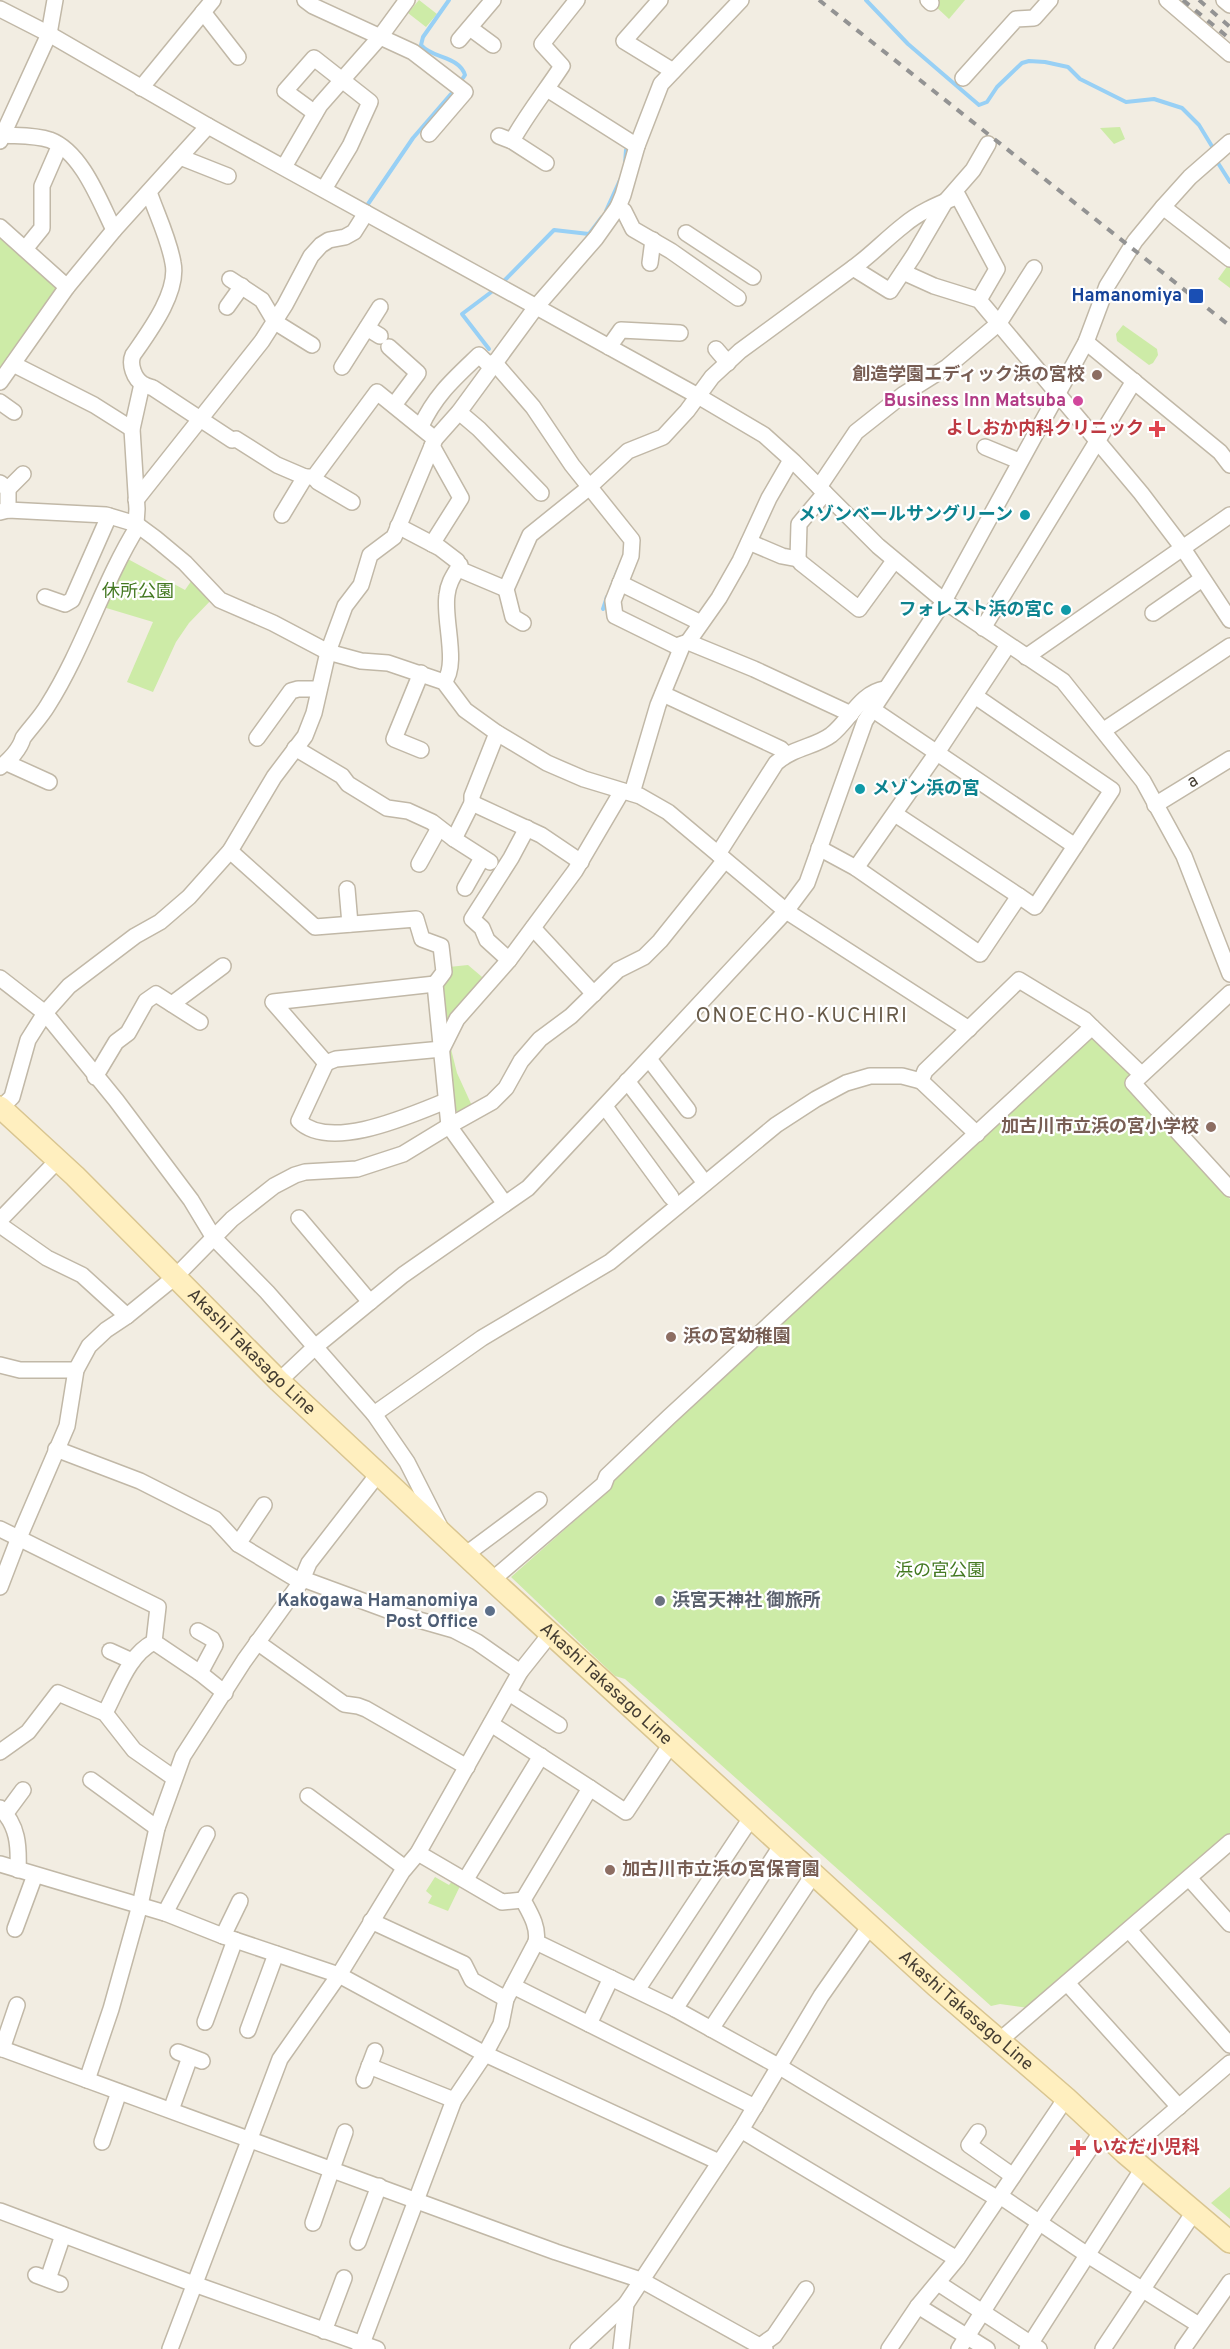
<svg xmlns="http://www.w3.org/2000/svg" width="1230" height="2349" viewBox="0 0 1230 2349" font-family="Overpass,'Noto Sans JP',sans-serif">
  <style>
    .green { fill: #cdeba7 }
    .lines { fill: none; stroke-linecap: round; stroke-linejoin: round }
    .stream { stroke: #98d0f5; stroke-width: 4 }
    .minor-casing { stroke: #c1b8a7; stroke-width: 18 }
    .secondary-casing { stroke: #d9c590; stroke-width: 24 }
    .minor { stroke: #fff; stroke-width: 15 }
    .secondary { stroke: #ffefbf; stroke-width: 21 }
    .rail { stroke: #939393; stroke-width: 4; stroke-dasharray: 8 8; stroke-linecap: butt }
    .transit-dot { fill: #1a4fb4; stroke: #fff; stroke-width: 2 }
    .education-dot { fill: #8d6e63; stroke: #fff; stroke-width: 2 }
    .hotel-dot { fill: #d1479c; stroke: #fff; stroke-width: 2 }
    .health-dot { fill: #e0444e; stroke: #fff; stroke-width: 2 }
    .culture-dot { fill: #0f9aa8; stroke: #fff; stroke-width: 2 }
    .worship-dot { fill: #6b7280; stroke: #fff; stroke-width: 2 }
    .service-dot { fill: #5c6f8a; stroke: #fff; stroke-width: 2 }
    .labels { text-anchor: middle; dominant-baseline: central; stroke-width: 4.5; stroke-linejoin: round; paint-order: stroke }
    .transit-label { font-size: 18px; font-weight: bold; fill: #164399; stroke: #fff; text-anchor: end }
    .education-label { font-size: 18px; font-weight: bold; fill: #785e54; stroke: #fff; text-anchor: end }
    .hotel-label { font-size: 18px; font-weight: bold; fill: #b23c85; stroke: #fff; text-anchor: end }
    .health-label { font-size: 18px; font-weight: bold; fill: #be3a42; stroke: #fff; text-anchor: end }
    .culture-label { font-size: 18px; font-weight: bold; fill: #0d838f; stroke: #fff; text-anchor: end }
    .park-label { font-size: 18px; fill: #447922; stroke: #fff }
    .street-label { font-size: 18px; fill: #443d32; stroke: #fff }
    .service-label { font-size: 18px; font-weight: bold; fill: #4e5e75; stroke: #fff; text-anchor: end }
    .worship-label { font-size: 18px; font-weight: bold; fill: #5b616d; stroke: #fff; text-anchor: start }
    .quarter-label { font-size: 21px; letter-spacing: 1.5px; fill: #685b49; stroke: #fff }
  </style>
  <rect width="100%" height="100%" fill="#f2ede2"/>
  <g class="green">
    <polygon points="419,0 437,14 426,27 408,13"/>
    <polygon points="936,0 965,0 949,19 933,4"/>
    <polygon points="1120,127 1125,139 1114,144 1100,128"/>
    <polygon points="0,232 61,286 0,376"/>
    <polygon points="1228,265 1230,267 1230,288 1218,279"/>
    <polygon points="1123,325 1157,349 1158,355 1153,363 1149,365 1117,341 1116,334"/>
    <polygon points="126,558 185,590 194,577 213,598 189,623 176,642 153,692 127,682 153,622 103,607"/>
    <polygon points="468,965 488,982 452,1023 446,1023 441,985 449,967"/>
    <polygon points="1098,1037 1131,1067 1137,1095 1230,1199 1230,1833 1029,2008 1000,2004 991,2006 625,1679 615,1676 511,1577 606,1493 615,1477 1092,1038"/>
    <polygon points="450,1045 457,1073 473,1108 463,1113 453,1110 448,1046"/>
    <polygon points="435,1877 449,1885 453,1880 461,1884 448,1911 428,1903 432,1896 426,1891"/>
    <polygon points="1230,2187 1230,2219 1211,2203"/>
  </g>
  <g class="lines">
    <g class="stream">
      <path d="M449 0 423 37 421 45C433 59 459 56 465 75L463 78"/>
      <polyline points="866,0 908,44 979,105 987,102 997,87 1022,63 1029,61 1045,62 1068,67 1080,79 1126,102 1154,99 1182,108 1199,125 1213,148"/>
      <polyline points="1218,163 1230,182"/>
      <polyline points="625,164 626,150"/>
      <polyline points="368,204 413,138 451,94"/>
      <polyline points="606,211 620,180"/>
      <polyline points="502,283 554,230 589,234 602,217"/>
      <polyline points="489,349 462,314 494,290"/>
      <polyline points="611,588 618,570"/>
      <polyline points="603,609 607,597"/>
    </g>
    <defs>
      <g id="minor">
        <polyline points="305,0 313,6 413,52 465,92 429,134"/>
        <polyline points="660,0 624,41 673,71"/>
        <polyline points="928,0 931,3"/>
        <polyline points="1167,0 1230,54"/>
        <polyline points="1224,0 1230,5"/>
        <polyline points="0,9 49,34 208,126 698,396 764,435 794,462 878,546 944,601 1063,681 1143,781 1184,856 1230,974"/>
        <polyline points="203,12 238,57"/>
        <polyline points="470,28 493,45"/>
        <polyline points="459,40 493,0"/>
        <polyline points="963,78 1016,19 1034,18 1050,0"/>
        <polyline points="141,88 213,0"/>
        <polyline points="547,89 637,146"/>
        <polyline points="315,113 285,91 314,58 370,102 350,146 324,189"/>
        <path d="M3 135C18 136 35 135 50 140 82 152 100 202 114 230"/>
        <polyline points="499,136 512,141 546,163"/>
        <polyline points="0,141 49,34 55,0"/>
        <path d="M512 141C527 114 545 92 562 66L542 44 577 0"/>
        <polyline points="180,157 228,176"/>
        <polyline points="284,167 320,105 380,37 407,0"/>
        <path d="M149 192C157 215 169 239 173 263 179 292 149 332 133 355 129 364 134 379 143 384 146 386 150 387 153 388L232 440 236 439 277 465 305 477"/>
        <polyline points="618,207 624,211 633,229 671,251 738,298"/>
        <polyline points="1163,207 1230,259"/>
        <polyline points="0,227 67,287"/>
        <polyline points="686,233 753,277"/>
        <polyline points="25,249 42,228 42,186 59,147"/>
        <polyline points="650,263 653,240"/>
        <path d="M853 268C871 255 886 239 904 225 919 212 939 204 958 196L997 269 979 300"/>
        <polyline points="903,272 934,286 979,300 1141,493 1182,547 1230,620"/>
        <polyline points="230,279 262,300 275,322 312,345"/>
        <polyline points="227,307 242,286"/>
        <polyline points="367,328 380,336"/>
        <polyline points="1086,342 1220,452 1230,465"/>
        <polyline points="389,347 418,373 394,405"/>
        <polyline points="609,347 621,330 680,333"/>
        <polyline points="716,349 728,363"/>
        <polyline points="494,362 533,407 572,465 632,540 631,556 613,601 615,616 676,646 688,642 754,669 851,714"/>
        <polyline points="13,364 94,405 132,429"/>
        <polyline points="342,367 380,307"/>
        <polyline points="0,382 67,287 114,230 208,126"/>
        <polyline points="0,402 14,412"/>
        <polyline points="459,412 479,429 541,493"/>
        <path d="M421 426C436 394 454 379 479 355L491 367"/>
        <polyline points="432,446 461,498 432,544"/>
        <polyline points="985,447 1019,461"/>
        <polyline points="314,477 318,482 352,502"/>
        <polyline points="0,483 8,489 8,510"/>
        <polyline points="819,487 856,432 904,394 947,367 999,323 1034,268"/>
        <polyline points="8,489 23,474"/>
        <polyline points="825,493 799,524 798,559 801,563 859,609 894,561"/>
        <polyline points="136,500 262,341 285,305 311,256 321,245 329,240 345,237 354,232 366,213"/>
        <polyline points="0,512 8,510 106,515 136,524 155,538 185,563 220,600 273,623 328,652 361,661 388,663 444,682 465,710 497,733 547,763 584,779 640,796 668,812 786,911 969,1029"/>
        <polyline points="282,515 305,477 314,477 377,392 435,439"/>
        <polyline points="136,524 137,509 132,429 142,384"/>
        <polyline points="398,526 440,548 457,561 461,570 506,589"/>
        <polyline points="749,542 782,556 798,559"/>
        <polyline points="620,583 701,623"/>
        <polyline points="45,597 65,604 72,600 109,516"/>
        <polyline points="1153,613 1202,579"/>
        <polyline points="523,623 513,617 506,589 530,535 586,490 628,451 663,437 687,411 712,377 740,351 853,268 890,291 914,255 945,202 973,170 988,144"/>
        <polyline points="983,628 1134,381"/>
        <polyline points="688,642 719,598 740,561 769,498 791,460"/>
        <polyline points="1026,657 1230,515"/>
        <path d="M444 682C459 665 443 618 447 595 448 583 454 575 460 565"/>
        <polyline points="663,694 781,749 786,754"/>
        <polyline points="872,709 1075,846"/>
        <polyline points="1104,730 1230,646"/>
        <polyline points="257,738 291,691 298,689 319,689"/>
        <polyline points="295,748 342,776 348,784 387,808 408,811 432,822 454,839 490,862"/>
        <polyline points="421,750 394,739 421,673"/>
        <polyline points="7,763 49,782"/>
        <path d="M0 767C9 761 20 749 23 738 31 727 41 717 48 705 84 648 103 582 138 526"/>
        <polyline points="632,793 658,705 683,644"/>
        <polyline points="472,803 541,835 581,862"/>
        <polyline points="1155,805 1230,759"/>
        <polyline points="895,814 1019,896"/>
        <polyline points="454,839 472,803 472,796 497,733"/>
        <polyline points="819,848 856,868 980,954 1019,896 1035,907 1112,790 975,696"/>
        <path d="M718 854 776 763C794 747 815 747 831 735 850 720 860 693 885 689"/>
        <polyline points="419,864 439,828"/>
        <polyline points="856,868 938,751 1008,645"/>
        <polyline points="465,888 482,858"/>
        <polyline points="347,889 350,924"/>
        <polyline points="533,928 594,994"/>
        <polyline points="509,960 487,940 482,928 472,919 511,858 527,828"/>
        <polyline points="0,978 45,1013 116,1100 191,1200 214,1238 267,1292 374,1414 407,1462 440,1527"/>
        <polyline points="435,984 273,1002 326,1063 336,1059 442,1049 457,1019 509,960 575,871 622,791"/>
        <polyline points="1230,993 1133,1083 1230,1189"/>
        <polyline points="172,1004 223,966"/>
        <polyline points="649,1059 688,1110"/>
        <path d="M326 1063 299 1121C330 1152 411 1115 446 1101"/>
        <polyline points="95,1077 116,1042 128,1033 146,1001 156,994 200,1022"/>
        <polyline points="627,1081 705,1183"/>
        <polyline points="606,1108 671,1197"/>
        <polyline points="0,1109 12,1097 28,1040 45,1013 69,986 135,936 160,922 189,897 230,851 274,777 305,736 314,713 328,652 345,606 361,585 370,555 394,537 435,439 459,412 536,307 596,238 618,207 623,195 637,146 661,84 741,0"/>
        <polyline points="977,1134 921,1081 925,1071 1019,980 1085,1020 1092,1027"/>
        <polyline points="505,1204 449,1126 492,1102 506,1088 521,1061 540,1039 571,1016 618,970 644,957 660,941 725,860"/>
        <polyline points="299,1218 370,1302"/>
        <polyline points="0,1220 58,1160"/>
        <polyline points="0,1225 47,1258 82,1275 127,1316"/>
        <polyline points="0,1365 20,1370 76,1370"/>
        <polyline points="279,1381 315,1347 403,1275 528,1188 786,911 807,883 865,721 944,601 1086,342 1107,286 1135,241 1163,207 1190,177 1230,142"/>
        <polyline points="374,1414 482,1338 610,1262 776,1125 816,1099 846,1083 870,1076 902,1076 921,1081"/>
        <polyline points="56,1449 140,1481 215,1519 238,1544 301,1582"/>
        <polyline points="0,1529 158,1607 154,1642 200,1673 225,1693"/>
        <polyline points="238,1544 264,1505"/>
        <polyline points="465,1555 539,1500"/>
        <polyline points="303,1579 398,1614 454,1630 477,1642 520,1672"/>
        <polyline points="492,1580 604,1484 607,1476 669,1417 1092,1027 1141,1074"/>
        <polyline points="0,1587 18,1540 67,1426 76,1370 89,1346 106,1330 127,1316 175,1277 232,1219 274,1186 295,1175 305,1172 357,1169 403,1154 449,1126 435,984 444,972 441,946 422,939 416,919 315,927 230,851"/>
        <polyline points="198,1631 212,1639 215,1645 200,1673"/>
        <polyline points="257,1642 344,1704 358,1706 366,1709 467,1767"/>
        <polyline points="110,1651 132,1661"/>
        <polyline points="509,1693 559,1725"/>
        <path d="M105 1713C118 1689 128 1655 154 1642"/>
        <polyline points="491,1724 590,1788"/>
        <polyline points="0,1752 28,1732 58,1693 105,1713 134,1750 174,1778"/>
        <polyline points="91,1780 157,1828"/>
        <polyline points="308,1796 405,1868"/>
        <path d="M0 1808C18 1825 19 1846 18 1870"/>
        <polyline points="6,1813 23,1790"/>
        <polyline points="418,1853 502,1902 523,1900"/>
        <polyline points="0,1864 165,1913 223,1936 339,1975 485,2054 719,2162"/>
        <polyline points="1189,1878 1230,1924"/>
        <polyline points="466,1879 541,1756"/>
        <polyline points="165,1913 207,1834"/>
        <polyline points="371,1921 464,1964 472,1980 506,1999"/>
        <polyline points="15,1929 35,1875"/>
        <polyline points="1129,1930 1230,2045"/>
        <polyline points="223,1936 240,1901"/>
        <polyline points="536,1942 675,2009 780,2067 998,2199"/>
        <polyline points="1067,1983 1179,2107"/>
        <polyline points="513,1986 755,2107"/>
        <polyline points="637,1990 751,1818"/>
        <polyline points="675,2009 781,1846"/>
        <polyline points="205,2022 235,1940"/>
        <polyline points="589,2024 611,1978"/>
        <polyline points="711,2029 813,1875"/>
        <polyline points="248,2030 276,1954"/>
        <polyline points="999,2041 1230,1842"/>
        <polyline points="0,2048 556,2252 641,2280 765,2349"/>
        <polyline points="2,2049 17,2005"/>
        <polyline points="178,2052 202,2061"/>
        <polyline points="369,2066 454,2100"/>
        <polyline points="87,2080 111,2009 140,1905 157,1828 183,1756 244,1661 301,1582 309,1563 378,1474"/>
        <polyline points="364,2080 375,2051"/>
        <polyline points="171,2110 190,2057"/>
        <polyline points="741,2130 957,2259"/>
        <polyline points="978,2132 969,2145 1013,2176"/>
        <polyline points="102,2142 119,2092"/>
        <polyline points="1125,2153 1230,2063"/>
        <polyline points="1000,2196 1089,2256 1199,2325"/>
        <polyline points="0,2211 194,2284 377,2349"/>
        <polyline points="313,2223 345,2132"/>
        <polyline points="358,2242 379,2186"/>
        <polyline points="36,2275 60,2284"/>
        <polyline points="48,2279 63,2235"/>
        <polyline points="938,2283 1039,2349"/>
        <polyline points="918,2306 987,2349"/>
        <polyline points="324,2331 344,2278"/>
        <polyline points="760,2346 774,2336 806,2289"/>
        <polyline points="170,2349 280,2059 339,1975 402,1872 418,1853 520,1672 551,1633"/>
        <path d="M360 2349 454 2100 485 2054 501 2024 506 1999 536 1942C539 1927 530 1913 523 1900L590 1788 626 1812 671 1744"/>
        <polyline points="578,2349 626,2304"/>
        <polyline points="621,2349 626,2304 741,2130 821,1996 870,1926"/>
        <polyline points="889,2349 918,2306 957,2259 1066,2098"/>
        <polyline points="959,2349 1039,2223 1102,2131"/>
        <polyline points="1027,2349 1143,2168"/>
        <polyline points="1103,2349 1194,2212"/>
        <polyline points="1183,2349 1230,2282"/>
      </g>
      <g id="secondary">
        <path id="s1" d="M0 1107 75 1176 279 1381 492 1580 936 1986 1066 2098 1125 2153 1230 2242"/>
      </g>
    </defs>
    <use href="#minor" class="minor-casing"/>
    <use href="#secondary" class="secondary-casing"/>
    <use href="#minor" class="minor"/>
    <use href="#secondary" class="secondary"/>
    <g class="rail">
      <polyline points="819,0 1230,326"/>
      <polyline points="1183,0 1230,39"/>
      <polyline points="1199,0 1230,27"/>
    </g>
  </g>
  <rect class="transit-dot" x="1188" y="288" width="16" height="16" rx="3"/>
  <g class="education-dot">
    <circle cx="1097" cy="375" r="6"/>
    <circle cx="1211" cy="1127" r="6"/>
    <circle cx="671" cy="1337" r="6"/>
    <circle cx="610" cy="1870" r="6"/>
  </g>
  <circle class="hotel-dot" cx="1078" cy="401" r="6"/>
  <g class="health-dot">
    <path d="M1154 420h6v6h6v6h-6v6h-6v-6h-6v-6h6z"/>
    <path d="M1075 2139h6v6h6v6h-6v6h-6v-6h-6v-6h6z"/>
  </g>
  <g class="culture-dot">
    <circle cx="1025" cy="515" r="6"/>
    <circle cx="1066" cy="610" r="6"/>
    <circle cx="860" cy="789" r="6"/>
  </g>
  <circle class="worship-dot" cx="660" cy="1601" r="6"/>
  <circle class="service-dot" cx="490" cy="1611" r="6"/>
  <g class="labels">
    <g class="transit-label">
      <text x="1182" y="296">Hamanomiya</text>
    </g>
    <g class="education-label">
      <text x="1085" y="375">創造学園エディック浜の宮校</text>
      <text x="1199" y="1127">加古川市立浜の宮小学校</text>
      <text x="683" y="1337" text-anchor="start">浜の宮幼稚園</text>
      <text x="622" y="1870" text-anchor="start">加古川市立浜の宮保育園</text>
    </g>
    <g class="hotel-label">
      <text x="1066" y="401">Business Inn Matsuba</text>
    </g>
    <g class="health-label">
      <text x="1144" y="429">よしおか内科クリニック</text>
      <text x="1092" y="2148" text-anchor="start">いなだ小児科</text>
    </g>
    <g class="culture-label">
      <text x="1013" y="515">メゾンベールサングリーン</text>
      <text x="1054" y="610">フォレスト浜の宮C</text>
      <text x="872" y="789" text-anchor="start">メゾン浜の宮</text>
    </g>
    <g class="park-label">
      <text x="138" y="592">休所公園</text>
      <text x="940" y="1571">浜の宮公園</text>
    </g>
    <g class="street-label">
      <text transform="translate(1193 782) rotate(-32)">a</text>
      <text stroke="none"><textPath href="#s1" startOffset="351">Akashi Takasago Line</textPath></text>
      <text stroke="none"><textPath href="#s1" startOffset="837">Akashi Takasago Line</textPath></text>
      <text stroke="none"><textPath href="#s1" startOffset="1323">Akashi Takasago Line</textPath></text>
    </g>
    <g class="service-label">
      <text x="478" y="1601">Kakogawa Hamanomiya<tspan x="478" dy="21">Post Office</tspan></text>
    </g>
    <g class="worship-label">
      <text x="672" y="1601">浜宮天神社 御旅所</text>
    </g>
    <g class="quarter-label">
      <text x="802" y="1016">ONOECHO-KUCHIRI</text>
    </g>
  </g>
</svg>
